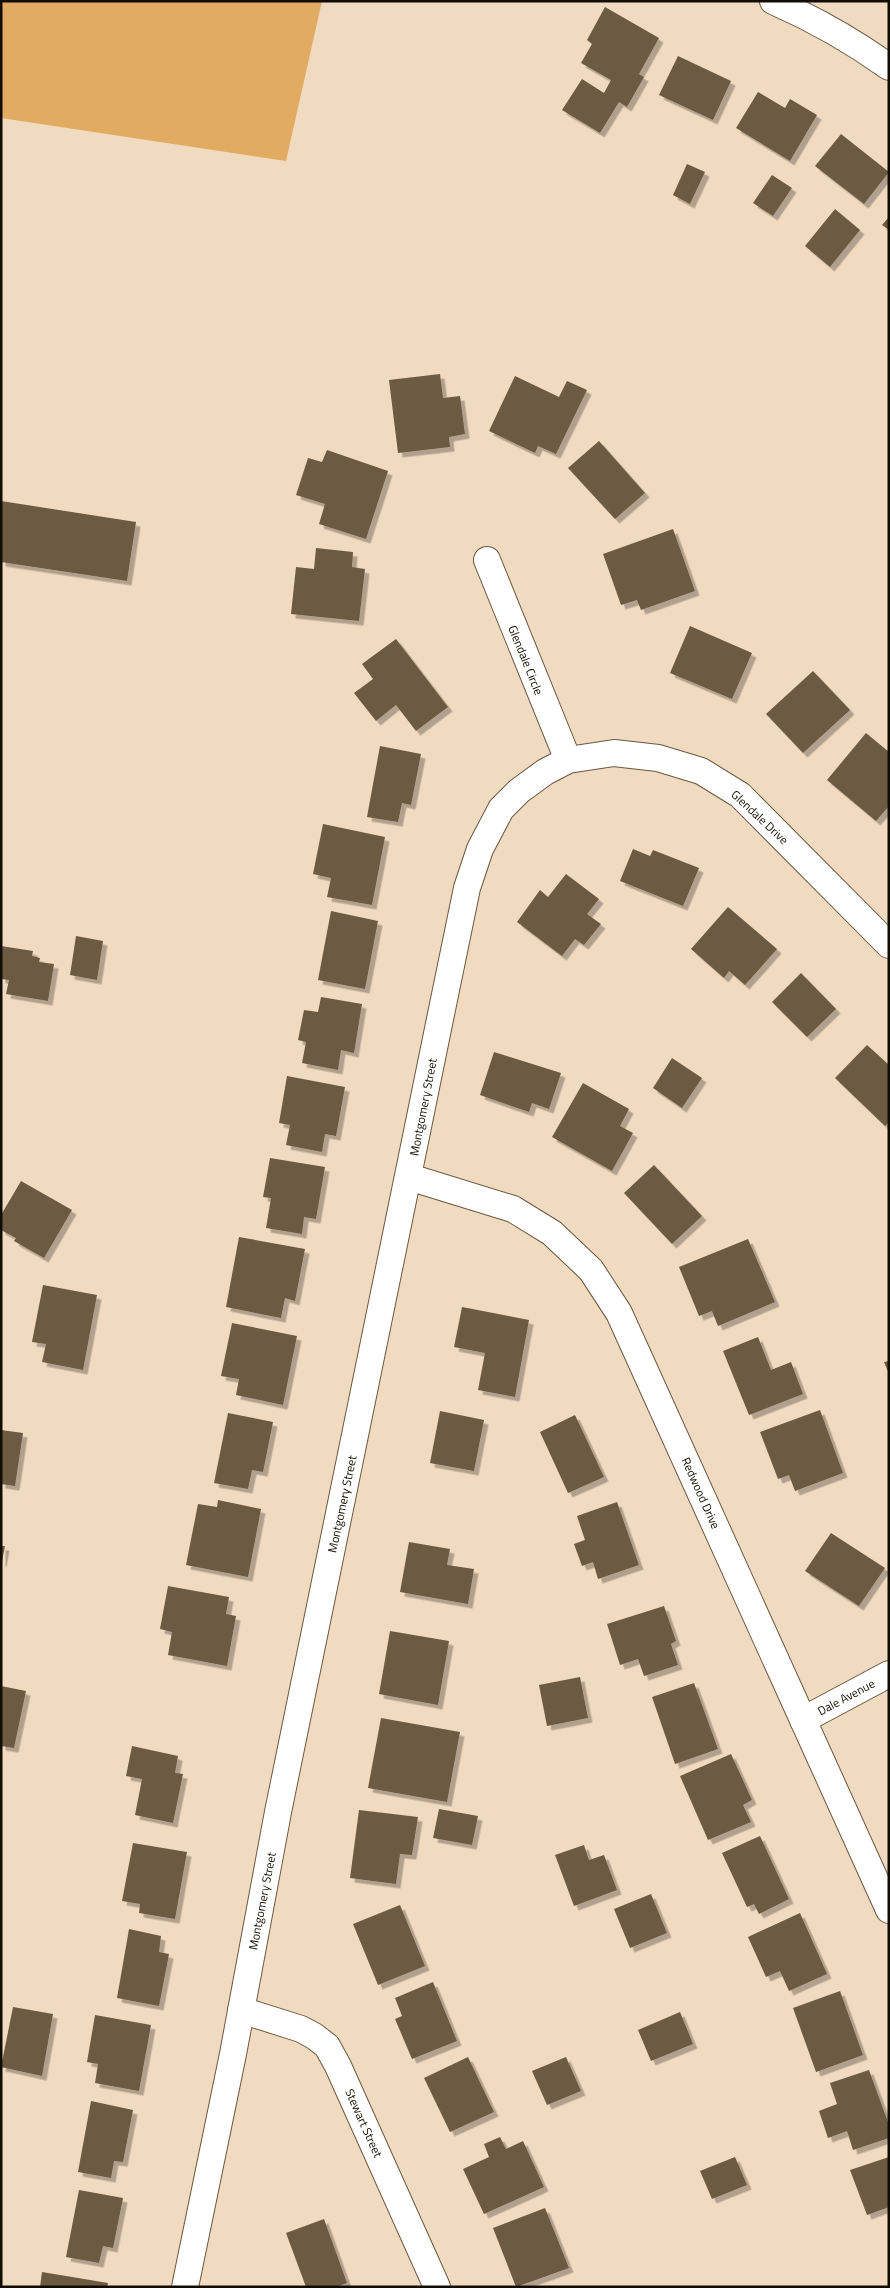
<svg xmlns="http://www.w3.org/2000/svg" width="890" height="2288" viewBox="0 0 890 2288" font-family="'Titillium Web',sans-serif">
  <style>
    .green { fill: #e1ab62 }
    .building { fill: #6c5a42; filter: url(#shadow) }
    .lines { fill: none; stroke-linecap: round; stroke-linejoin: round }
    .minor-casing { stroke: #6a5840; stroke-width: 28 }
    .minor { stroke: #fff; stroke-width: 26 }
    .labels { text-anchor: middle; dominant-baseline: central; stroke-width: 5; stroke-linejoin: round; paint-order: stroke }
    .street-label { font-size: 12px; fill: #130c04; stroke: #fff }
  </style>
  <defs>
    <filter id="shadow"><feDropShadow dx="4.5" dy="4.5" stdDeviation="0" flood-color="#0004"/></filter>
  </defs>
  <rect width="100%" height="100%" fill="#f0dac0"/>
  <polygon class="green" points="1,1 322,1 286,161 1,118"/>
  <g class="building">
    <polygon points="605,7 659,38 639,74 644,77 627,107 619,102 600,133 562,110 582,79 604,93 611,80 581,63 592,44 587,40"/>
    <polygon points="678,56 731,81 713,120 659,95"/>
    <polygon points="758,92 785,108 790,99 817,115 790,161 736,128"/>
    <polygon points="841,134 889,172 864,204 815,166"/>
    <polygon points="687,164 705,172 690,204 673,195"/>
    <polygon points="772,175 792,188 773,216 753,203"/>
    <polygon points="835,209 860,230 830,267 805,246"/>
    <polygon points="889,217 889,230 882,225"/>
    <polygon points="440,374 443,398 460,396 465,434 449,437 450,447 398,453 389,380"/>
    <polygon points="515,376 559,397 567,381 587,390 556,454 538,446 535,453 489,431"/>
    <polygon points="599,441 645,493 615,519 568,468"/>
    <polygon points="327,450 388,471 366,539 319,524 325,504 296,495 308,458 322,462"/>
    <polygon points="1,501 136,522 127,581 1,562"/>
    <polygon points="673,529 695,591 641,610 637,600 621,605 603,554"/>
    <polygon points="316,548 353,552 352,567 365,569 359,621 291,614 296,567 314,569"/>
    <polygon points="690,626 752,653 732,699 670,673"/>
    <polygon points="396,639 448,707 416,731 396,705 376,721 354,693 373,679 362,664"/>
    <polygon points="813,671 850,710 803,753 766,714"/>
    <polygon points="866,733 889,752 889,806 876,821 827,780"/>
    <polygon points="380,746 421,754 411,805 402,803 398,822 367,817"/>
    <polygon points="323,824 385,837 372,905 327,897 331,878 313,874"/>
    <polygon points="633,849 650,856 653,850 699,868 683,906 620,881"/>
    <polygon points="566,874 599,899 587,914 601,924 584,945 575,939 562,956 517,922 540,890 548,897"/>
    <polygon points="728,907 777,949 745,985 729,971 724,978 691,949"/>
    <polygon points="331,911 378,921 365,989 318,980"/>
    <polygon points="76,936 103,941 97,980 70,975"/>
    <polygon points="1,946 33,951 32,956 40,958 39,962 54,964 48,1001 6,994 9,980 1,979"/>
    <polygon points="801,973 836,1009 807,1037 772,1002"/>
    <polygon points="321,997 362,1004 354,1053 341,1050 338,1070 302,1063 306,1042 298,1040 304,1010 318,1012"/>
    <polygon points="867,1045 889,1065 889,1122 885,1126 835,1078"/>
    <polygon points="494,1052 561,1073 549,1109 532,1103 529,1112 480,1095"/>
    <polygon points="672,1058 702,1078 682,1108 653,1088"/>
    <polygon points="287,1076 345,1087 336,1136 325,1134 322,1152 286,1145 290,1125 279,1123"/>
    <polygon points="583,1083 629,1109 620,1126 633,1133 612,1171 552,1137"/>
    <polygon points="270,1158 325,1167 316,1219 304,1217 302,1234 266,1228 271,1198 263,1197"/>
    <polygon points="654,1165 702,1216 672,1244 624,1193"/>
    <polygon points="21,1181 72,1210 44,1258 14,1241 16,1238 1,1230 1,1215"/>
    <polygon points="239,1237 305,1249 295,1301 285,1298 281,1318 226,1307"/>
    <polygon points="748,1239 775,1302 718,1326 712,1311 699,1316 679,1267"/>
    <polygon points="43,1285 97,1295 83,1370 42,1362 46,1344 32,1342"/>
    <polygon points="462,1307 529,1320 515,1397 478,1390 485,1353 454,1347"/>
    <polygon points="232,1323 297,1336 283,1405 236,1395 239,1379 221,1376"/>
    <polygon points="758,1337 771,1370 791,1362 803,1394 749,1415 723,1351"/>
    <polygon points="889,1361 889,1374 884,1362"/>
    <polygon points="820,1410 843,1473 795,1491 789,1475 778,1479 760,1432"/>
    <polygon points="440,1411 484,1420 474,1471 430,1463"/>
    <polygon points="228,1413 273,1422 263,1472 252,1470 248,1489 214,1483"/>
    <polygon points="575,1415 604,1477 568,1493 540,1432"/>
    <polygon points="1,1430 23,1433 15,1486 1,1484"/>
    <polygon points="218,1500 261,1509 248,1577 186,1565 198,1504 217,1507"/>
    <polygon points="617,1502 639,1565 598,1579 593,1562 582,1566 574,1544 585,1540 577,1516"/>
    <polygon points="831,1533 885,1568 859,1606 805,1571"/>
    <polygon points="409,1542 450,1549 447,1565 474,1569 468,1604 400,1592"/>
    <polygon points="1,1546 5,1546 2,1562 1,1562"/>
    <polygon points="168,1586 229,1597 226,1614 236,1616 227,1666 168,1655 172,1632 160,1629"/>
    <polygon points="664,1606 676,1641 671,1644 678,1665 644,1676 638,1659 620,1665 607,1624"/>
    <polygon points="390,1631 449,1641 438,1705 379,1694"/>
    <polygon points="580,1677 588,1718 547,1726 539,1685"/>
    <polygon points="694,1683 718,1749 675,1764 652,1697"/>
    <polygon points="1,1686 26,1691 14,1748 1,1746"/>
    <polygon points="381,1718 460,1732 447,1802 368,1788"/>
    <polygon points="132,1746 178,1756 175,1773 183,1774 173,1823 135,1815 142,1779 126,1776"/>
    <polygon points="731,1754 752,1800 743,1805 751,1822 708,1840 680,1776"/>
    <polygon points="439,1809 478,1816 472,1845 433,1838"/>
    <polygon points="359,1810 418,1817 412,1855 400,1854 396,1884 350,1878"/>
    <polygon points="760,1836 789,1899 759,1914 754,1904 747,1907 722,1853"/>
    <polygon points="133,1843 187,1852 175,1919 139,1913 140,1904 122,1901"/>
    <polygon points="584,1845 589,1860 604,1855 617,1890 574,1906 555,1855"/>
    <polygon points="651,1894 667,1933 630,1948 614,1909"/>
    <polygon points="400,1905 425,1966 378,1985 353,1924"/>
    <polygon points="800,1913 827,1974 789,1991 780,1971 766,1977 748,1937"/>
    <polygon points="129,1929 161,1936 159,1952 169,1954 159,2006 117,1998"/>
    <polygon points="433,1982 457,2041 412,2059 395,2019 402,2016 395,1998"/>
    <polygon points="840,1991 863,2055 816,2072 793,2008"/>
    <polygon points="13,2007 53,2014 42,2076 1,2067"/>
    <polygon points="680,2012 693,2044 651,2061 638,2030"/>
    <polygon points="95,2015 151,2025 139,2091 95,2083 98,2064 87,2062"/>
    <polygon points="468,2057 494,2112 450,2132 424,2078"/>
    <polygon points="566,2057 581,2091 547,2105 532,2071"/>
    <polygon points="869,2070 889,2125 889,2138 853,2150 847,2131 828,2138 819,2111 837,2104 830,2083"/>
    <polygon points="91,2101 133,2110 123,2162 114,2161 111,2178 78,2172"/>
    <polygon points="500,2137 506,2149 523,2141 544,2187 484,2214 463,2169 489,2157 484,2144"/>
    <polygon points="735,2157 747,2185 712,2199 700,2171"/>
    <polygon points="889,2157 889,2207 867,2215 850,2170"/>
    <polygon points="79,2190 123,2198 113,2248 103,2246 99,2263 66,2257"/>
    <polygon points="545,2208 569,2268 516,2287 493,2228"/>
    <polygon points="324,2219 347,2283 336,2287 306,2287 286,2233"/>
    <polygon points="42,2272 108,2283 107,2287 40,2287"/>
  </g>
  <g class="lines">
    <defs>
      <g id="minor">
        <path d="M773 1C814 19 853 41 889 67"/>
        <polyline points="487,560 568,760"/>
        <polyline points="409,1177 513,1209 552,1233 591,1270 619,1313 889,1910"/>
        <polyline points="803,1720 889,1674"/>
        <polyline points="241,2010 301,2029 314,2036 327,2046 338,2066 437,2287"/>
        <polyline points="185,2287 233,2054 278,1812 439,1024 467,888 480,849 501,809 519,791 545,772 568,760 614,753 658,758 701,771 740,795 889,945"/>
      </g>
    </defs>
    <use href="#minor" class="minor-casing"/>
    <use href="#minor" class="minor"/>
  </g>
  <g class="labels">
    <g class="street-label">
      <text transform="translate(526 660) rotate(68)">Glendale Circle</text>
      <text transform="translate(760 817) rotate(43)">Glendale Drive</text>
      <text transform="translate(423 1107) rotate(-79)">Montgomery Street</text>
      <text transform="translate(701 1493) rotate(66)">Redwood Drive</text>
      <text transform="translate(342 1504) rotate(-78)">Montgomery Street</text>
      <text transform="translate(846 1697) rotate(-28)">Dale Avenue</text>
      <text transform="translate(262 1901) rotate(-79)">Montgomery Street</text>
      <text transform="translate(364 2123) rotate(66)">Stewart Street</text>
    </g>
  </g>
  <rect width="890" height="2288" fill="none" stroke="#130c04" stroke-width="5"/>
</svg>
